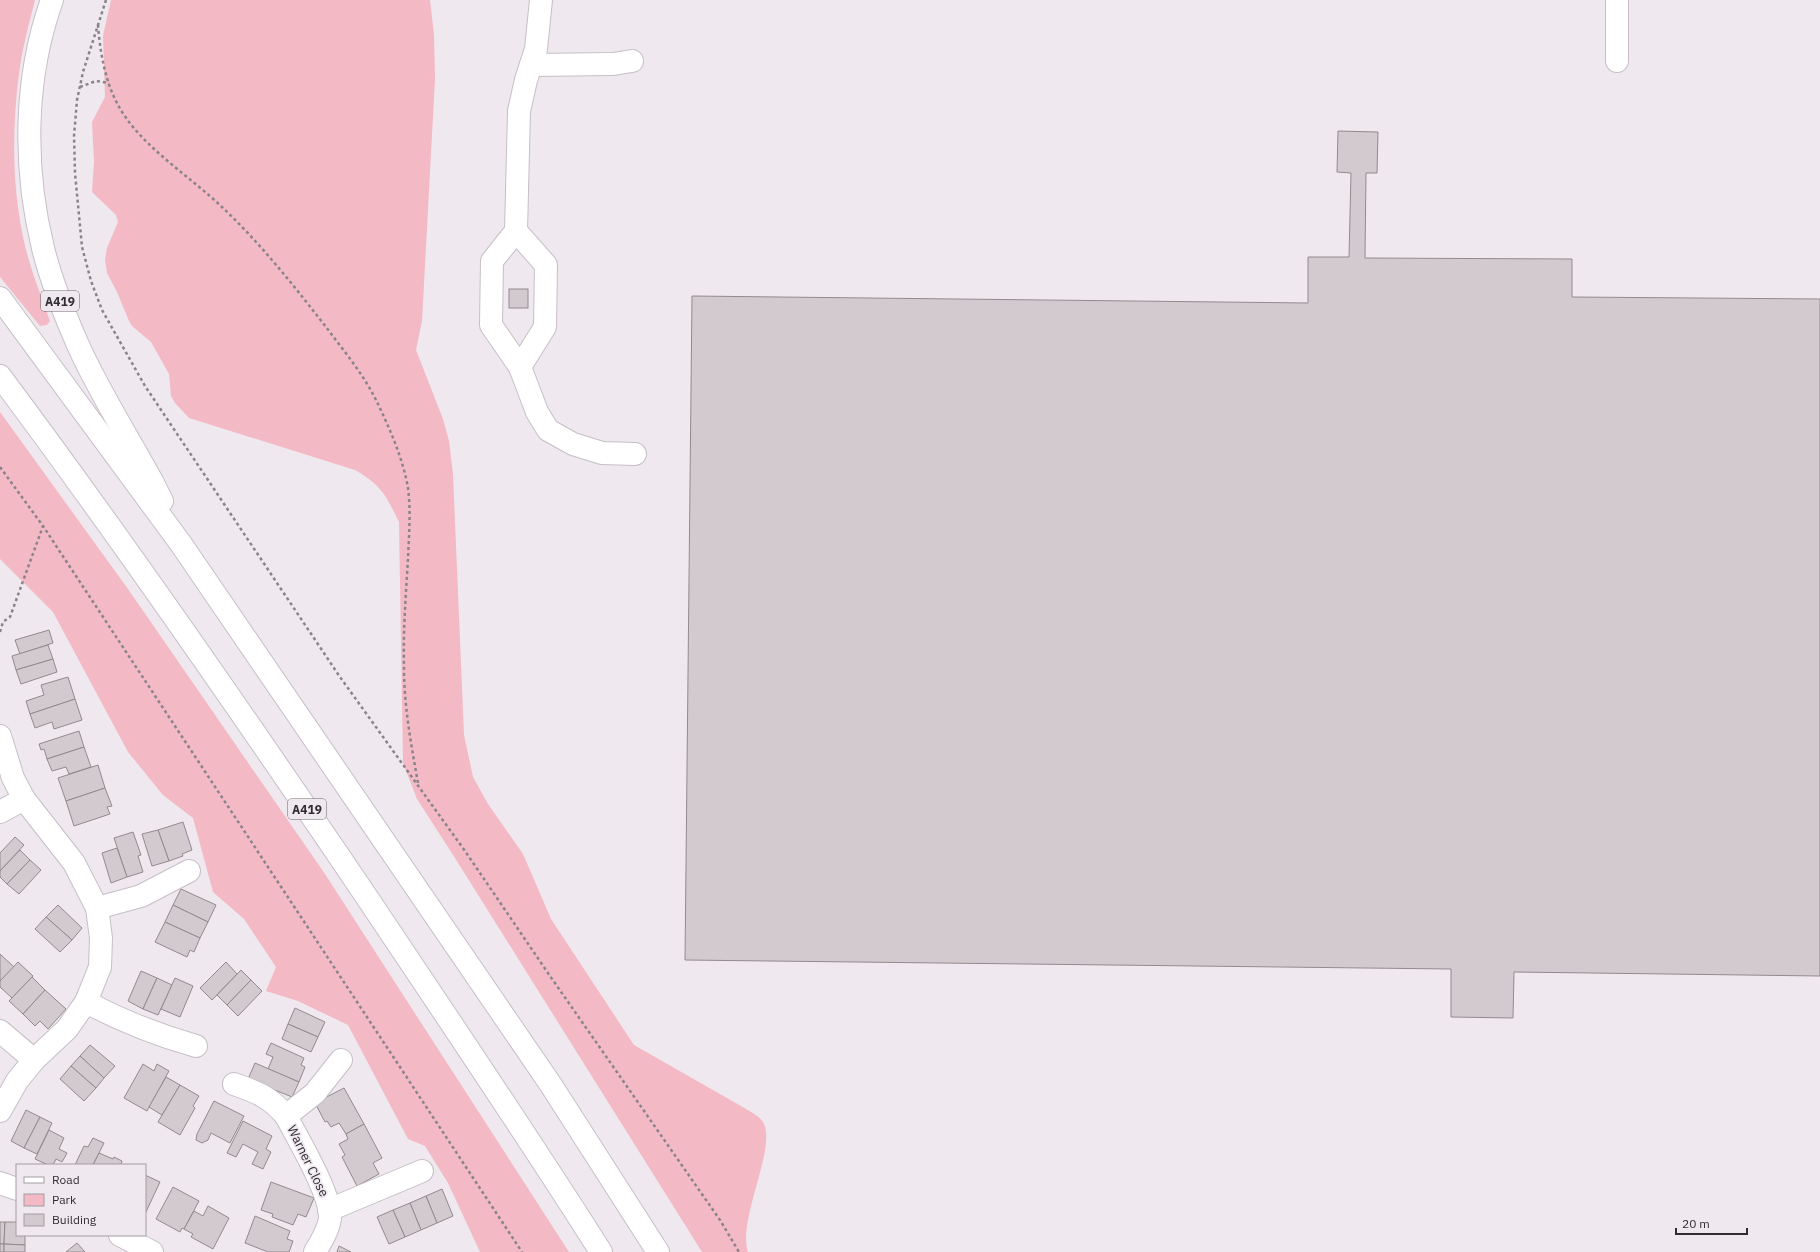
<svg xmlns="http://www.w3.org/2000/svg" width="1820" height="1252" viewBox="0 0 1820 1252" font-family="'IBM Plex Sans',sans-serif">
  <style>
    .green { fill: #f3b9c4 }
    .building { fill: #d3cacf; stroke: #938a8e }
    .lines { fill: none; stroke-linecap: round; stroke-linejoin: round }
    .minor-casing { stroke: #c6bfc6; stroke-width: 24 }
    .highway-casing { stroke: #c6bfc6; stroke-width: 24 }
    .path { stroke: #898489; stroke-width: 2.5; stroke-dasharray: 3 3; stroke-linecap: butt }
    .minor { stroke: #fff; stroke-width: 22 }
    .highway { stroke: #fff; stroke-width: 22 }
    .labels { text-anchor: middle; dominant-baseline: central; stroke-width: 3.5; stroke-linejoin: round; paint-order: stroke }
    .shield { fill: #efe8ef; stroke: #696569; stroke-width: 1 }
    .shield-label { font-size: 12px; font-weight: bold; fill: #302d30 }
    .street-label { font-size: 13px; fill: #302d30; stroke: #efe8ef }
  </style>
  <rect width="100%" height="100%" fill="#efe8ef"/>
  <g class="green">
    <path d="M0 0H35C29 24 22 49 19 74 12 128 12 184 23 237 29 266 40 293 50 321L47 325 40 326 0 277Z"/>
    <path d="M111 0H430L434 35 435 79 422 321 416 350 443 419 449 441 453 474 464 735 473 777 488 804 523 854 551 919 634 1045 748 1110C753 1113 760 1117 763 1122 778 1145 737 1220 748 1252H702L455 858 417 799 403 763 399 522C386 495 381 485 355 470L189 418 175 403 171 396 169 374 151 342 132 326 129 321 117 292 107 273 105 260 107 248 118 222 116 215 92 192 94 162 92 122 105 97 103 36Z"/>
    <polygon points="0,412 128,589 325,874 569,1252 480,1252 448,1183 425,1146 408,1139 348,1025 298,1001 266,991 276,967 244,919 213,892 193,818 163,795 128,752 53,612 0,559"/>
  </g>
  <g class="building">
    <polygon points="1338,131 1378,132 1377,173 1366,173 1365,258 1572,259 1572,297 1820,299 1820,976 1514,972 1513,1018 1451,1017 1451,969 685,960 692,296 1308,303 1308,257 1349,257 1351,173 1337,172"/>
    <rect x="509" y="289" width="19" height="19"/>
    <polygon points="49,630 53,643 20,654 15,640"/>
    <polygon points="48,645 53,659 16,670 12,656"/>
    <polygon points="53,659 57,672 21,684 16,670"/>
    <polygon points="68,677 75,699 30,714 26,701 44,695 41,685"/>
    <polygon points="75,699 82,720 54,729 52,722 35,728 30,714"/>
    <polygon points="79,731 84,747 47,759 44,749 41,750 39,744"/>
    <polygon points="84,747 91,767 69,774 66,767 52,771 47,759"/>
    <polygon points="98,765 105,788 66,801 58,778"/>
    <polygon points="105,788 112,806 107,807 110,814 74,826 66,801"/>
    <polygon points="183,822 192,850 182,854 183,856 169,861 158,830"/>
    <polygon points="158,830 169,861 152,866 142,834"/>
    <polygon points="133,832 141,855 138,856 143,872 127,877 114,838"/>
    <polygon points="15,837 24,845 0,871 0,853"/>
    <polygon points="117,848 127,877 111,883 102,853"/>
    <polygon points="20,850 30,860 7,884 0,877 0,871"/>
    <polygon points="30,860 41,870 19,894 7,884"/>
    <polygon points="181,889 216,905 208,922 173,905"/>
    <polygon points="58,905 82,928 72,940 46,917"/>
    <polygon points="173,905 208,922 200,938 165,922"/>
    <polygon points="46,917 72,940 60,952 35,929"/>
    <polygon points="165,922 200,938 194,952 190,950 187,957 155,942"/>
    <polygon points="0,954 14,967 0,981"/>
    <polygon points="18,962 33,976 12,998 0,987 0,981"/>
    <polygon points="226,962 237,974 212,1000 200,988"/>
    <polygon points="241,970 251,980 227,1005 217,995"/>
    <polygon points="141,971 157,978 143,1009 128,1001"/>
    <polygon points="32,977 45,990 23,1014 9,1001"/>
    <polygon points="157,978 172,985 158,1015 143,1009"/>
    <polygon points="175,978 193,986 180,1017 161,1009"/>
    <polygon points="251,980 262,991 238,1016 227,1005"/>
    <polygon points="45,990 66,1009 48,1029 40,1021 35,1026 23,1014"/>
    <polygon points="295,1008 325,1022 318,1037 288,1024"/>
    <polygon points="288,1024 318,1037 311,1052 282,1039"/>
    <polygon points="271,1043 304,1058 301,1065 305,1067 299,1082 268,1069 273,1057 266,1054"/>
    <polygon points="90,1045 115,1066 104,1078 80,1056"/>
    <polygon points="80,1056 104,1078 96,1088 71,1066"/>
    <polygon points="255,1063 299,1082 292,1097 248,1079"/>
    <polygon points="143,1064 154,1071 157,1064 169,1071 147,1111 124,1098"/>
    <polygon points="71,1066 96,1088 84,1101 60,1079"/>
    <polygon points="166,1077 180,1085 162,1115 149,1107"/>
    <polygon points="180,1085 199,1096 193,1106 195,1108 180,1135 158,1122"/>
    <polygon points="344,1088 364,1124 346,1134 339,1123 331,1127 327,1121 325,1122 315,1103"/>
    <polygon points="214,1101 244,1116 230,1143 211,1133 208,1140 202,1143 196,1140 197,1134"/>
    <polygon points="26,1110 40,1117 24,1148 11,1141"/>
    <polygon points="40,1117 52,1123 37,1154 24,1148"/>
    <polygon points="243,1121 272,1136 266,1149 271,1152 263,1169 252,1164 258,1152 243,1144 236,1157 227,1153"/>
    <polygon points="364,1124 382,1158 373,1163 379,1174 357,1186 342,1157 345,1155 339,1144 348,1139 346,1134"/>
    <polygon points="49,1130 64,1138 59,1149 67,1153 62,1162 56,1159 53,1165 48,1165 35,1159"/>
    <polygon points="93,1138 104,1143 93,1165 75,1165 84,1146 88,1147"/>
    <polygon points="99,1153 113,1159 114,1157 122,1161 121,1165 93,1165"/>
    <polygon points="145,1175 160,1182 145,1214"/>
    <polygon points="271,1182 314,1198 306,1217 298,1214 293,1225 272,1217 273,1214 261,1210"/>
    <polygon points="173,1187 199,1201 184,1229 182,1228 180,1232 156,1219"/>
    <polygon points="442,1189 453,1216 437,1223 426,1196"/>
    <polygon points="426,1196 437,1223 421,1230 410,1203"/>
    <polygon points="410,1203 421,1230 405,1237 393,1210"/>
    <polygon points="208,1206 229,1218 213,1249 191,1237 193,1234 184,1229 194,1211 203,1216"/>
    <polygon points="393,1210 405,1237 389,1244 377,1217"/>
    <polygon points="255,1216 290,1231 287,1239 293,1241 289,1252 268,1252 245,1243"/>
    <polygon points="0,1222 5,1222 4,1244 0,1244"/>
    <polygon points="5,1222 17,1222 17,1235 25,1235 25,1245 4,1244"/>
    <polygon points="77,1243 85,1252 66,1252"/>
    <rect x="0" y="1244" width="4" height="8"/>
    <polygon points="4,1244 25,1245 25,1252 4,1252"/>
    <polygon points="339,1246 351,1252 337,1252"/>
  </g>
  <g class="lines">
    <defs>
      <g id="minor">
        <polyline points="541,0 536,49 526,80 519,111 516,231 492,261 491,325 520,367 537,412 548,430 573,444 602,453 635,454"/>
        <polyline points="1617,61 1617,0"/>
        <polyline points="531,65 613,64 632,61"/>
        <polyline points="516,231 546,265 545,327 520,367"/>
        <polyline points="0,736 13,778 24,799 74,863 97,908 101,938 100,967 86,1002"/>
        <polyline points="0,812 24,799"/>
        <polyline points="97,908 141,896 189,871"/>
        <polyline points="0,1031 34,1060"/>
        <path d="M234 1084C257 1092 270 1097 286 1116L315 1093 341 1060"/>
        <path d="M0 1111 17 1081 34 1060 67 1029 86 1002C122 1021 157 1035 196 1046"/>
        <path d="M286 1116C298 1139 331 1194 330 1218 329 1229 321 1242 315 1252"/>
        <polyline points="0,1183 17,1189"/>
        <polyline points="329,1210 422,1171"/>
        <polyline points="120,1235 152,1252"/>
      </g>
      <g id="highway">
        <path d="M52 0C24 78 23 167 43 248 51 281 64 313 78 345 99 392 128 437 153 483L162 501"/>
        <polyline points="0,298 181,544 551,1085 658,1252"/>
        <path d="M0 376C127 546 247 720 366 896 445 1014 525 1132 601 1252"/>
      </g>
    </defs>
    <use href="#minor" class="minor-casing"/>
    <use href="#highway" class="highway-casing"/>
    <g class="path">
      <polyline points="106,0 83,72 77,100 74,136 75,173 82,247 91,281 102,310 145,386 340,677 465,851 550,976 720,1220 739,1252"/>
      <path d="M98 25C100 52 105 81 118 105 140 146 190 176 223 208 261 244 294 286 326 327 344 351 364 375 377 402 390 429 403 459 408 488 411 511 409 535 408 558 406 594 403 630 404 667 404 706 411 744 418 783"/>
      <polyline points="80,87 96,81 109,83"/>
      <polyline points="0,467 43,526 522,1252"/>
      <polyline points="0,632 3,622 10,617 43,526"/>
    </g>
    <use href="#minor" class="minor"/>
    <use href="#highway" class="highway"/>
  </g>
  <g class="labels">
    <g class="shield">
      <rect x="41" y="291" width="38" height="20" rx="3"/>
      <rect x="288" y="799" width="38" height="20" rx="3"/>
    </g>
    <g class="shield-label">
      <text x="60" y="301">A419</text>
      <text x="307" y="809">A419</text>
    </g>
    <g class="street-label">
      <text transform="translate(308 1161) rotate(64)">Warner Close</text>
    </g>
  </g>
  <rect x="16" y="1164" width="130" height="72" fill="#efe8ef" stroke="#a39da3"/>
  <rect x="24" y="1177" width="20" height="6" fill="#ffffff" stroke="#a39da3"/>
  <text x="52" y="1184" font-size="12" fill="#302d30">Road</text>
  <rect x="24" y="1194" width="20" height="12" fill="#f3b9c4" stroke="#a39da3"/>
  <text x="52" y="1204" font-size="12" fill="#302d30">Park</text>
  <rect x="24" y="1214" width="20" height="12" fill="#d3cacf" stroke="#a39da3"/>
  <text x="52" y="1224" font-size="12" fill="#302d30">Building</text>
  <path d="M1676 1228v6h71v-6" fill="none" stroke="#302d30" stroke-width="2"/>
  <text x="1682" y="1228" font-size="12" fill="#302d30" stroke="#efe8ef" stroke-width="3" paint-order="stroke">20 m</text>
</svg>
